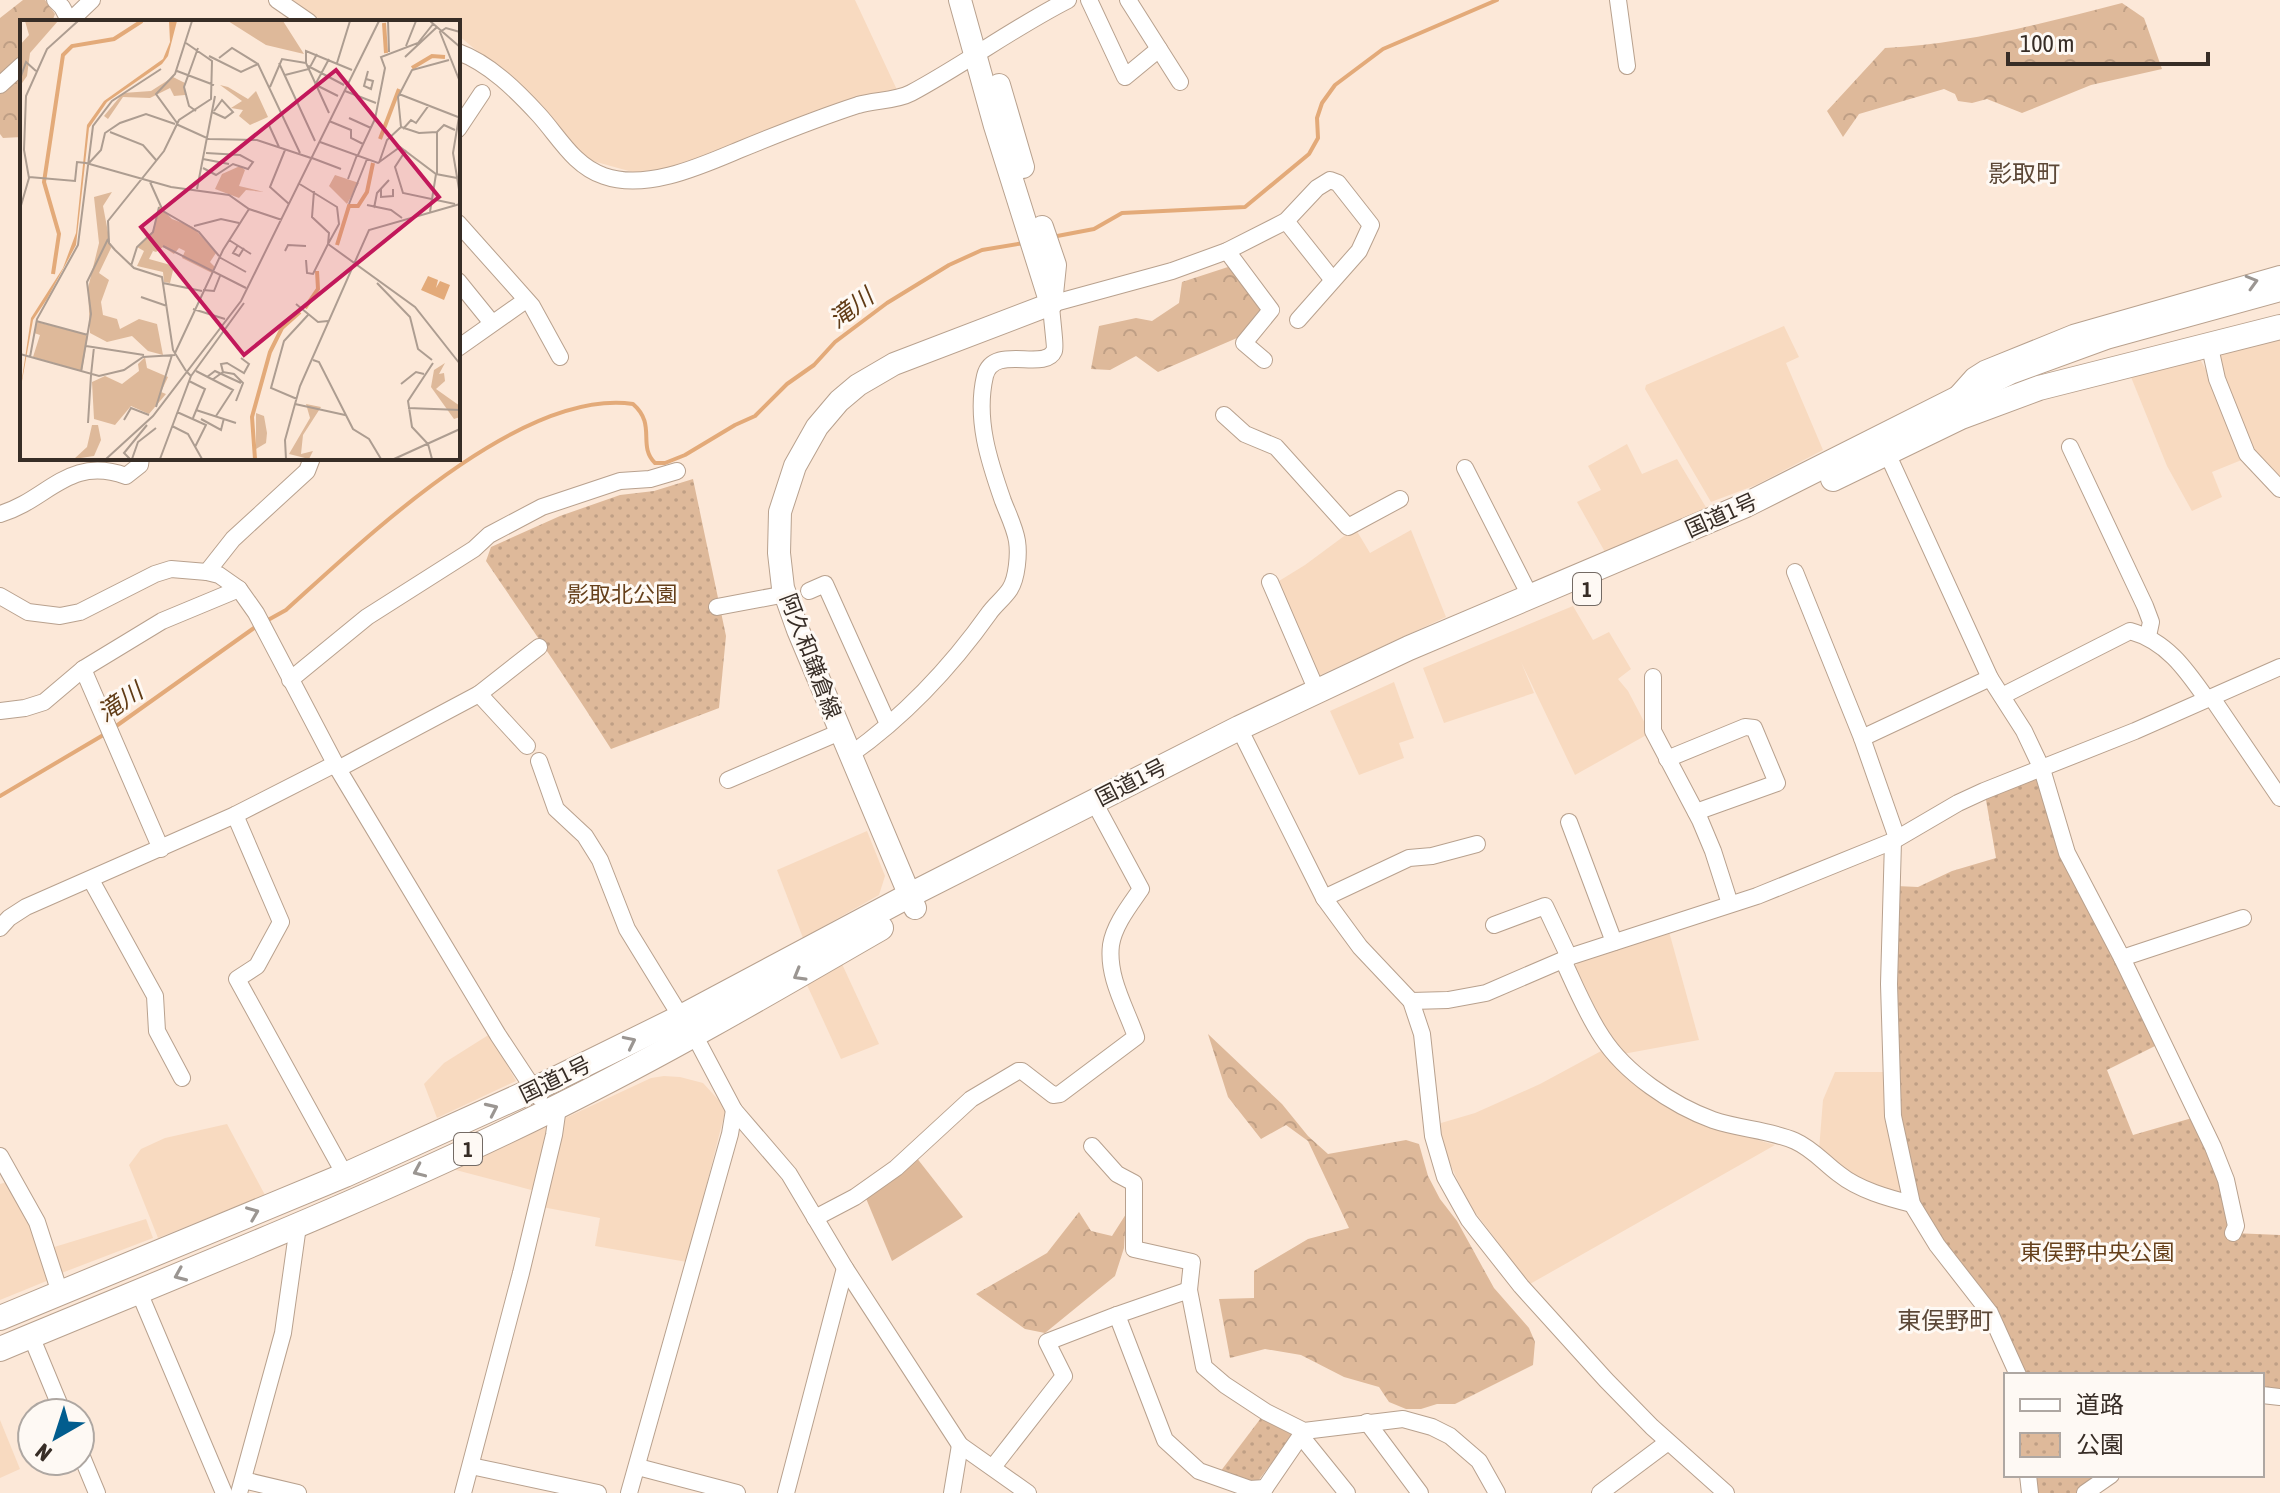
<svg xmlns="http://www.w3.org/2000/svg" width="2280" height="1493" viewBox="0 0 2280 1493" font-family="'Asap Condensed','Noto Sans JP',sans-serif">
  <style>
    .built { fill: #f8dac0 }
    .grass { fill: #deb99a }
    .forest { fill: url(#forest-crowns) }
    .park { fill: url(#park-dots) }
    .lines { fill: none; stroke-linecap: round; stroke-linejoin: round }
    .stream { stroke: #e3aa79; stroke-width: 4 }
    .minor-casing { stroke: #b8a18e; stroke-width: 18 }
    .major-casing { stroke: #b8a18e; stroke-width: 24 }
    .highway-casing { stroke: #b8a18e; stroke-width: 26 }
    .minor { stroke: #fff; stroke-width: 16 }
    .major { stroke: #fff; stroke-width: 22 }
    .highway { stroke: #fff; stroke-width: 24 }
    .oneway { stroke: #9b9692 }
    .labels { text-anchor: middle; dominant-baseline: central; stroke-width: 6; stroke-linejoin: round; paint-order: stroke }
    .shield { fill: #fef9f4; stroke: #736a64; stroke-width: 2 }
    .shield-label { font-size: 20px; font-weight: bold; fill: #372d26 }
    .street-label { font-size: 22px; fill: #372d26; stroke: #fef9f4 }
    .park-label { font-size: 22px; fill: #66401b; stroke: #fef9f4 }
    .neighbourhood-label { font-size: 24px; fill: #5c4837; stroke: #fef9f4 }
    .water-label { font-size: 24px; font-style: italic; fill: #603b15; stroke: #fef9f4 }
    .inset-river { fill: none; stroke: #e3aa79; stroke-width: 4 }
    .inset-road { fill: none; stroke: #ad9d91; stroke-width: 2 }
    .view { fill: #c2185b; fill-opacity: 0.15; stroke: #c2185b; stroke-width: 4 }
    .inset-edge { fill: none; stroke: #372d26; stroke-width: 4 }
  </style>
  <defs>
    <pattern id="forest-crowns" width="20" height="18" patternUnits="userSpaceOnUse" patternTransform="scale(2)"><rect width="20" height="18" fill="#deb99a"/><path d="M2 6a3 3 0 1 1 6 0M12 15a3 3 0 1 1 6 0" fill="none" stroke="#bf9f85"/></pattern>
    <pattern id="park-dots" width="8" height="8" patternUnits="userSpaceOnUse" patternTransform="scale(2)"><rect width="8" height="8" fill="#deb99a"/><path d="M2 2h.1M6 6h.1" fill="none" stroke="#bf9f85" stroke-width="1.8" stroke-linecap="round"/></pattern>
  </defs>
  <rect width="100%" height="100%" fill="#fce8d8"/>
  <g class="built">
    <polygon points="291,0 855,0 898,92 668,169 636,173 582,158 502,72 458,35 458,22 324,22"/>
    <polygon points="1784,326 1799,357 1786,363 1823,450 1756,485 1711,502 1645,389 1646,385"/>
    <polygon points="2280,339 2280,480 2248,448 2214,355"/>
    <polygon points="2200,359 2214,385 2244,459 2212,472 2222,497 2192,511 2167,466 2131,377"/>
    <polygon points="1627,444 1642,474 1677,459 1707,509 1605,552 1577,502 1601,490 1588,466"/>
    <polygon points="1355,528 1370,553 1411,530 1446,617 1316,677 1276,587 1279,581 1305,565"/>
    <polygon points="1573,606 1593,640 1609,632 1631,669 1618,679 1628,691 1650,733 1575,775 1521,662 1534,693 1444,723 1423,668"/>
    <polygon points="1394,682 1414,738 1399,743 1404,758 1359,775 1330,711"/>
    <polygon points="867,831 885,876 879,895 803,938 777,870"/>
    <polygon points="1668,928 1699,1040 1623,1054 1610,1037 1575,968 1578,961"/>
    <polygon points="842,964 879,1044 841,1059 807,985"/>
    <polygon points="490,1034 516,1081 437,1118 424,1084 444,1063"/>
    <polygon points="1603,1050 1734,1133 1775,1145 1530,1284 1474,1211 1463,1192 1446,1155 1441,1137 1441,1123 1475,1113 1540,1084"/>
    <polygon points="1835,1072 1887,1072 1905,1194 1871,1187 1819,1150 1823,1100"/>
    <polygon points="664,1076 680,1077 703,1083 724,1106 725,1112 687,1262 595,1246 600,1218 542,1207 561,1120 651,1078"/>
    <polygon points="227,1124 265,1195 158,1238 129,1165 141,1149 165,1138"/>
    <polygon points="549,1126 535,1191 452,1169"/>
    <polygon points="7,1182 30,1224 49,1280 0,1300 0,1184"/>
    <polygon points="146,1219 153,1238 59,1274 51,1248"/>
    <polygon points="0,1420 20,1469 0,1478"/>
  </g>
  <polygon class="grass" points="916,1157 963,1217 892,1261 865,1196"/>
  <g class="forest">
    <polygon points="23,0 45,0 55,14 52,22 22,22 22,137 3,138 0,134 0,18"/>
    <path d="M2122 3 2144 18 2162 69 2091 85 2022 113 1987 99 1972 103 1958 101 1955 94 1944 89 1859 114 1843 137 1827 111 1885 48C1964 44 2045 23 2122 3Z"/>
    <polygon points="1228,267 1248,285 1265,309 1244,335 1158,372 1136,356 1110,370 1091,369 1099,326 1136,318 1152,321 1179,303 1182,282"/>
    <polygon points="1208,1034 1282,1104 1308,1136 1328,1154 1406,1140 1419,1144 1428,1176 1440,1199 1457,1221 1494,1288 1529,1328 1535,1342 1533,1365 1455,1404 1437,1404 1421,1409 1406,1409 1389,1402 1379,1387 1344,1377 1301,1355 1265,1349 1230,1358 1219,1299 1254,1298 1254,1271 1308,1239 1349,1228 1308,1141 1286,1125 1261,1139 1228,1097"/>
    <polygon points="1079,1212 1091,1231 1112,1236 1126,1214 1124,1248 1115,1276 1045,1333 1025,1329 976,1294 1047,1253"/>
  </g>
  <g class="park">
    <path d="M693 479 726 636 719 708 611 749C571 685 528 623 486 561L491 547 560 516 620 495 654 491Z"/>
    <polygon points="2033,772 2051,803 2163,1042 2107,1070 2133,1135 2199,1116 2233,1233 2280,1235 2280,1397 2262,1395 2262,1375 2018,1375 2012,1357 1912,1204 1896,1132 1896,886 1918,887 1952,871 1996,858 1985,794"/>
    <polygon points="1264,1414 1289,1428 1292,1436 1255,1485 1217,1476"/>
    <polygon points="2028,1475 2111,1475 2085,1493 2030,1493"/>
  </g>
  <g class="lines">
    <g class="stream">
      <polyline points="1052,237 1094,229 1122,213 1245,207 1309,154 1318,138 1317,118 1322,103 1335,85 1383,49 1497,0"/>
      <path d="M268 620 286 610C365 539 520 388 633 404 657 425 637 445 655 463H665L685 455 735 425 755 416 787 384 814 365 835 342 887 303 949 265 982 250 1024 243"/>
      <polyline points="112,729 254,628"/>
      <polyline points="0,796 105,734"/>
    </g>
    <defs>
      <g id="minor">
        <polyline points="55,0 62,7 70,22"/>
        <polyline points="277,0 309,22"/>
        <polyline points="1089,0 1125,77 1159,49"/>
        <polyline points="1128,0 1180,82"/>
        <polyline points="1618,0 1627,66"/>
        <polyline points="69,22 92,0"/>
        <path d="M458 52C489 63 517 91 539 115 559 137 574 166 604 176 646 191 701 166 739 150 778 134 818 118 858 105 875 100 896 101 911 93 965 64 1013 28 1068 0"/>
        <polyline points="0,85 22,65"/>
        <polyline points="458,129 482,93"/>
        <polyline points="1286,221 1332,279"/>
        <polyline points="458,223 532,306 560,357"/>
        <polyline points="1227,251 1271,310 1244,343 1264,360"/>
        <polyline points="458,281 492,323"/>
        <polyline points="2209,343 2217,379 2247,454 2280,489"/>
        <polyline points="458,348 526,300"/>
        <polyline points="1956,395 1973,376 1984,369 2073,333 2280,274"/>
        <polyline points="1224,415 1245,434 1276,447 1348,527 1400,499"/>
        <polyline points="2070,447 2145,606 2151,622 2148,636"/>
        <polyline points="1887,453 1990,678 2024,731 2042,769 2067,853 2122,958 2213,1147 2226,1180 2236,1226 2233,1233"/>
        <polyline points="1465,468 1530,596"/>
        <path d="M0 514C48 500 68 455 126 476L140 465 141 458"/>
        <polyline points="207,572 233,539 307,471 312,458"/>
        <polyline points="1795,572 1862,738 1897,838"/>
        <polyline points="1270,582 1317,691"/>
        <polyline points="809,591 825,584 888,724"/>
        <polyline points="0,596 28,612 60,616 80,612 155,574 171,569 207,572 219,575 239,589 256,613 338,769 498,1035 539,1097"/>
        <polyline points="717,607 786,594"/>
        <polyline points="83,669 161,849"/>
        <polyline points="1653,677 1653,731 1700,820 1713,851 1730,904"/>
        <polyline points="290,680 367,617 474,549 489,535 542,507 620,481 650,479 677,471"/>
        <polyline points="479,694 527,746"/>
        <path d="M2002 696 2130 631C2166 641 2185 668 2206 698"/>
        <polyline points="2212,698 2280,798"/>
        <polyline points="0,711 25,708 44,702 83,669 162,621 239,589"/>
        <polyline points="1239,728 1324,898 1360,947 1411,1001 1422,1034 1433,1136 1445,1177 1469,1220 1521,1286 1606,1380 1652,1427 1726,1493"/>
        <polyline points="1862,738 1990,678"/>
        <path d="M850 755C905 716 951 667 990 612 996 604 1005 597 1010 589 1017 578 1019 554 1017 541 1015 528 1008 514 1003 501 989 461 975 419 985 376 993 343 1045 372 1054 351 1056 347 1051 313 1051 304L1172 271 1227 251 1286 221 1317 188 1330 180 1338 183 1371 225 1359 251 1298 320"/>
        <polyline points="1667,759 1745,727 1754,728 1777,783 1696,812"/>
        <polyline points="539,761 556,809 585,836 600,860 627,929 681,1017"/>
        <polyline points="338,769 479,694 539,647"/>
        <polyline points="728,780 840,732"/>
        <polyline points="235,815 281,922 257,966 237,979 345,1175"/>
        <polyline points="1569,822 1614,942"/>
        <polyline points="1893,841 1889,984 1893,1116 1912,1204 1937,1245 1990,1313 2018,1375"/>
        <polyline points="91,880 155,996 157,1031 182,1078"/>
        <polyline points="1324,898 1409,858 1432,856 1477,844"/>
        <polyline points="1494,925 1545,906 1569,957"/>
        <polyline points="0,928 9,918 26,907 235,815 335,764"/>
        <polyline points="2122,958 2243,918"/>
        <path d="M1563 960C1575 986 1586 1013 1602 1037 1625 1073 1672 1105 1713 1120 1739 1129 1770 1130 1795 1141 1813 1149 1824 1163 1839 1174 1859 1190 1888 1198 1912 1204"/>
        <polyline points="1411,1001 1448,1000 1486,993 1572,956 1757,896 1893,841 1958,803 1984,791 2135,731 2280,667"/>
        <polyline points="690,1027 734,1110 789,1174 845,1268 960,1445 1028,1493"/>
        <polyline points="1092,1146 1117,1174 1134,1183 1134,1249 1192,1262 1189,1290"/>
        <polyline points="0,1156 37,1222 60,1293"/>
        <path d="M815 1218 855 1197 896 1168 971 1099 1018 1071H1022L1053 1095 1060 1094 1136 1037C1126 1008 1107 977 1111 945 1114 925 1130 905 1141 889L1100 813"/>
        <polyline points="139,1292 224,1493"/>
        <polyline points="31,1336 63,1413"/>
        <polyline points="2262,1395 2280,1397"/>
        <polyline points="1367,1422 1420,1493"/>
        <polyline points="1301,1436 1347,1493"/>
        <polyline points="80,1452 97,1493"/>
        <polyline points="471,1466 598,1493"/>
        <polyline points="638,1467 737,1493"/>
        <polyline points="993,1467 1064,1376 1047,1342 1117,1315"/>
        <polyline points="2028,1475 2030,1493"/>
        <polyline points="243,1480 298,1493"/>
        <polyline points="1265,1488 1250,1489 1199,1471 1165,1440 1117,1315 1189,1290 1204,1367 1225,1385 1266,1412 1304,1431 1403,1419 1432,1427 1450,1436 1479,1461 1497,1493"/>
        <polyline points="1265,1488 1304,1431"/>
        <polyline points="239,1493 283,1333 298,1226"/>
        <polyline points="463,1493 521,1273 554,1135 558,1107"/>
        <polyline points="629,1493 730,1134 734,1110"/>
        <polyline points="786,1493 845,1268"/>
        <polyline points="952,1493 960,1445"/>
        <polyline points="1600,1493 1668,1442"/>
        <polyline points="2085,1493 2111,1475"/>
      </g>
      <g id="major">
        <polyline points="960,0 995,126 1051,304"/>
        <polyline points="999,85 1023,167"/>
        <polyline points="1042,227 1055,265 1052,294"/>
        <polyline points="915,908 798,630 783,588 779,553 780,512 795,466 817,427 839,401 858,385 894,364 1051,304"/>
      </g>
      <g id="highway">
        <polyline points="1833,479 1961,417 2039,388 2280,327"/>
        <polyline points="0,1318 345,1175 535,1089 681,1017 910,895 1239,728 1409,648 1746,505 2010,372 2106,337 2280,289"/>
        <path d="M0 1349C187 1271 376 1197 557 1107 668 1052 774 990 881 928"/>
      </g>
    </defs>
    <use href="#minor" class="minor-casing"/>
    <use href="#major" class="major-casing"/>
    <use href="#highway" class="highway-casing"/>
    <use href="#minor" class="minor"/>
    <use href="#major" class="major"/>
    <use href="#highway" class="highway"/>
  </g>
  <defs><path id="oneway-chevron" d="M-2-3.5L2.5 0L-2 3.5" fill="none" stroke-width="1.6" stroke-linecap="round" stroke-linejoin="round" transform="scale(2)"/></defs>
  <g class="oneway">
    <use href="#oneway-chevron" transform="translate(2252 282) rotate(-16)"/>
    <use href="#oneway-chevron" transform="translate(799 975) rotate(150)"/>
    <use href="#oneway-chevron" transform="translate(630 1042) rotate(-26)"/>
    <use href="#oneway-chevron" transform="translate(492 1109) rotate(-25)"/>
    <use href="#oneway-chevron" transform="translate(419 1171) rotate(156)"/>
    <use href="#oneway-chevron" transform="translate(253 1213) rotate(-22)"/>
    <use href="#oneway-chevron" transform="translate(180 1275) rotate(157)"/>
  </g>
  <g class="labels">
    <g class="shield">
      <rect x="1573" y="573" width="28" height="32" rx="6"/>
      <rect x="454" y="1133" width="28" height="32" rx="6"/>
    </g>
    <g class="shield-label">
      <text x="1587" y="589">1</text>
      <text x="468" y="1149">1</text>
    </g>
    <g class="street-label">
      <text transform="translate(1721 515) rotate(-24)">国道1号</text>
      <text transform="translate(811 656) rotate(69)">阿久和鎌倉線</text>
      <text transform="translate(1131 782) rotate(-27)">国道1号</text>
      <text transform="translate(555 1079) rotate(-26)">国道1号</text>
    </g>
    <g class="park-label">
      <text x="622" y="594">影取北公園</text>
      <text x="2097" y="1252">東俣野中央公園</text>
    </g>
    <g class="neighbourhood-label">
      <text x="2024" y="173">影取町</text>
      <text x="1945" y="1320">東俣野町</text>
    </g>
    <g class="water-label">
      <text transform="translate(851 308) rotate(-37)">滝川</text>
      <text transform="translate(120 702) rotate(-34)">滝川</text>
    </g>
  </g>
  <g transform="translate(20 20)">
    <rect width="440" height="440" fill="#fce8d8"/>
    <path d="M17 302 68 315 62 351 13 337 20 315 14 313Z" fill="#deb99a"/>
    <path d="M5 1H38L10 33 7 56 0 66V25L9 15ZM208 1H263L284 34 246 25ZM153 57 165 63V75L154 76 150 68 130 78 103 77 88 99 84 96 103 73 131 71ZM200 65 208 67 228 79 236 71 248 97 230 105 219 96 223 90 211 88 222 81ZM220 146 225 150 219 166 244 172 226 170 219 178 195 169 202 154ZM92 172 83 186 91 228 79 253 89 260 81 282 83 295 97 299 100 309 119 299 137 304 143 335 128 331 112 316 87 322 70 313 68 268 79 223 74 177ZM121 223 133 231 129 239 154 246 150 263 144 262 143 252 117 246 124 231 117 227ZM425 343 419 354 424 353 425 361 416 369 440 386V397L434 399 411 367 414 350ZM286 384 301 387 283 415 281 434 293 431 289 439 269 434 290 398ZM236 393 244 396 247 413 246 423 236 429ZM72 405H78L81 420 74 436 54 439 67 427Z" fill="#deb99a"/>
    <path d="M315 155 339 163 327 184 309 166ZM139 186 152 199 173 207 196 233 190 242 195 247 192 253 162 238 165 231 159 228 154 234 143 227 136 232 119 226 132 213ZM125 337 127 348 148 357 141 372 146 374 129 394 111 386 95 405 74 399 72 362 85 356 102 364 119 351 118 344Z" fill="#deb99a"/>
    <path d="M149 1H157L148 36 142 44 87 82 69 108 56 225 27 279 13 300 0 372 11 298 43 248 56 213 67 105 84 81 143 39 150 22ZM408 256 418 260 416 268 420 261 430 265 424 280 401 270Z" fill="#e3aa79"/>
    <path class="inset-river" d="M364 3 366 33M392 48 412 36 425 37M360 119 379 69M317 225 329 186H338L347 172 353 143M33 254 39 214 24 162 43 35 52 26 94 19 122 1M285 288 298 269 297 251M235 439 232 397 250 332 262 308 280 292"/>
    <path class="inset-road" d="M368 1 369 32M410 1 440 27M440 12 426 8 420 12 440 62M386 26 396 1M189 36 221 52 238 44 280 133M385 37 417 7M199 38 212 28 238 44M259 43 295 121M317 43 330 1M288 46 324 65M157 51 194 65M265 55 289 49 297 34M0 59 6 42 16 51M346 59 353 61 351 69 344 66 348 51M295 65 309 39M296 65 318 76M250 67 262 39 286 43M325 71 356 83M379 74 438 97M176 91 169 86 164 67 178 28M440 91 433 133 440 175M192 92 205 98 213 92 202 80 194 91M309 93 286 43V31L332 50M329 98 351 108M309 101 331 110V118L343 124M157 103 136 74 155 54 172 1M248 103 259 127M156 104 189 119 237 120 291 138M381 107 378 77 392 50 429 40M381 107 399 113 417 112 424 105 435 110M383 109 391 100 396 103 409 85M90 112 123 125 136 140M417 112V154M300 122 358 143 380 127 416 154 437 158M265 130 250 167 269 184M386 130 375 147 383 173 435 184M338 135 355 99 365 48 361 37 398 23 413 4M292 138 321 149M183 139 209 144M69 143 81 130 85 113 100 103 126 94 155 104M359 143 367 120 381 107M183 148 196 155 213 144 228 149 233 142 220 135 186 133M9 157 55 161 57 142 66 143 151 167 209 175 229 189 262 200M328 159 337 135M130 162 143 191 179 212 199 236M278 163 317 187 319 204 308 224M177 169 195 76M361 169V177L373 176V169M329 184 347 139M347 185 371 190 382 198M354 188 357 173 369 160M0 189 9 158 4 130 6 76 27 29 58 1M410 192 416 154M174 206 201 199 219 203M209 220 231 234M308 224 395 287 440 344M218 225 213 233 219 236 224 228M143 226 226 268M265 231 268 225 286 226M199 237 226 252M286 240 287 253 293 254 308 224 309 213 292 197 294 171M111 246 117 227 133 212 139 187M143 263 182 271M357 263 390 297 398 329 412 340M183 270 194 271 200 256M121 277 147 286M276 284 298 302 308 301M173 289 205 299M16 301 68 315M66 326 124 335M155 333 203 230 229 189M0 334 79 356 104 350 123 337 155 335M10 337 17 299 58 225 73 106 92 81 141 49M293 340 299 342 333 409 349 419 361 439M166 351 153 330 142 257 114 248 95 230 89 223 88 201 144 131 159 100 191 79 192 41 166 23M176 351 213 370 196 396M61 352 71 294 67 262 88 219M203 352 201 344 207 343 224 353 229 344 221 338M71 355 74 327M171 356 224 283M187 357 195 351 221 363M192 360 203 352 214 354 223 363 216 381M169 361 185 369 173 398M381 364 396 352 404 354M277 379 251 368 264 321 288 295M275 384 325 395M136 387 152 335M388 388 440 390M176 390 216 403M157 392 186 405 175 427M181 399 201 410 204 398M104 400 111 388 129 395M68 403 71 355M152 406 168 414 182 439M86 439 133 396 221 281 359 1M110 439 104 433 127 405M112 439 118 422 136 408M140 439 171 356 167 352M266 439 265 420 280 366 349 210 440 184M374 439 440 409M412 439 408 424 392 407 388 381 413 343"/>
    <path class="view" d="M316 50 419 177 224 335 121 207Z"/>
    <rect width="440" height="440" class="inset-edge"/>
  </g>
  <rect x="2004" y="1373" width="260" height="104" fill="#fef9f4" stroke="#aea7a2" stroke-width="2"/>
  <rect x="2020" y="1399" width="40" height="12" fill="#ffffff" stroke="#aea7a2" stroke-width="2"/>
  <text x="2076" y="1413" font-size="24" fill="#372d26">道路</text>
  <rect x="2020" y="1433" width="40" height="24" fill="url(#park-dots)" stroke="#aea7a2" stroke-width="2"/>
  <text x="2076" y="1453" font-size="24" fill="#372d26">公園</text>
  <g transform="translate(56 1437) rotate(219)"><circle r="38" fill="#fef9f4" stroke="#aea7a2" stroke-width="2"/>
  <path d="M0-6L14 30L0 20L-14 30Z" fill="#025d8e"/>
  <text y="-12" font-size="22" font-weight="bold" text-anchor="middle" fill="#372d26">N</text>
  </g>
  <path d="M2008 52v12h200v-12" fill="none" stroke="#372d26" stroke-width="4"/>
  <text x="2020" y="52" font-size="24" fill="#372d26" stroke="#fef9f4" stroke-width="6" paint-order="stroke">100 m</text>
</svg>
